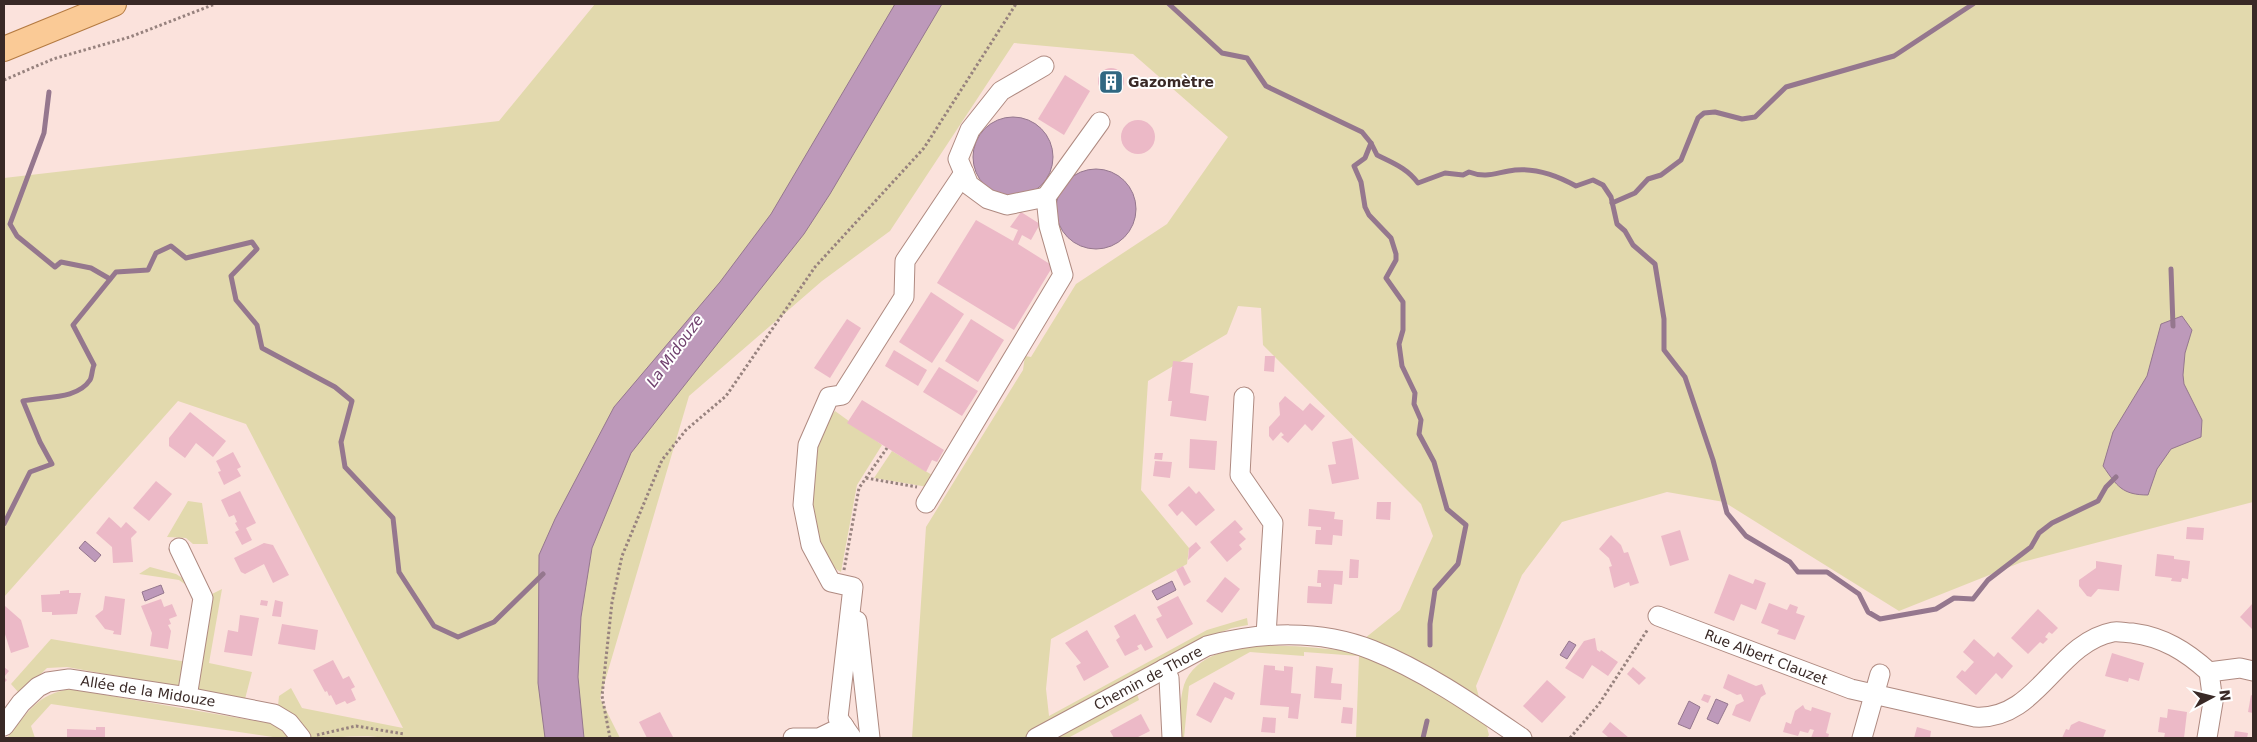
<svg xmlns="http://www.w3.org/2000/svg" width="2257" height="742" viewBox="0 0 2257 742" font-family="'DejaVu Sans',sans-serif">
  <style>
    .green { fill: #e2d9ad }
    .water { fill: #bd99ba; stroke: #95778e }
    .lines { fill: none; stroke-linecap: round; stroke-linejoin: round }
    .stream { stroke: #95778e; stroke-width: 5 }
    .building { fill: #ecb9c7 }
    .minor-casing { stroke: #af8a81; stroke-width: 21 }
    .major-casing { stroke: #b47a41; stroke-width: 26 }
    .path { stroke: #97827e; stroke-width: 3; stroke-dasharray: 2.5 2.5; stroke-linecap: butt }
    .minor { stroke: #fff; stroke-width: 19 }
    .major { stroke: #faca96; stroke-width: 24 }
    .labels { text-anchor: middle; dominant-baseline: central; stroke-width: 4; stroke-linejoin: round; paint-order: stroke }
    .poi-label { font-size: 14px; font-weight: bold; fill: #392926; stroke: #fff; text-anchor: start }
    .street-label { font-size: 14px; fill: #392926; stroke: #fff }
    .water-label { font-size: 15px; font-style: italic; fill: #70416e; stroke: #fff }
  </style>
  <rect width="100%" height="100%" fill="#fbe2dc"/>
  <g class="green">
    <path d="M595 4H2253V502L2022 562 1899 611 1724 502 1667 492 1562 522 1522 575 1476 686 1489 735 1487 738H1356L1359 656 1304 652V656L1250 652 1189 686 1184 738H1179C1180 722 1179 701 1184 685 1203 631 1305 647 1349 651L1400 610 1433 536 1421 504 1263 345 1261 308 1238 306 1227 334 1148 381 1141 490 1189 548 1187 564 1051 639 1046 689 1049 716 1207 630 1247 618 1248 625 1232 628 1211 636 1030 738H912L926 527 1023 370 1025 356 1031 357 1076 284 1167 224 1228 137 1133 54 1014 43 890 231 822 281 689 396 600 698 620 738H387C362 734 338 738 312 738L300 722 278 706 279 696 291 688 302 708 403 728 246 424 178 401 4 597V178L499 121Z"/>
    <path d="M835 411 882 445 857 485 841 572C804 552 809 471 818 437 821 428 830 419 835 411Z"/>
    <polygon points="892,451 932,475 928,487 874,478"/>
    <polygon points="188,501 202,503 208,544 193,544 186,538 167,537"/>
    <polygon points="150,567 176,574 193,585 193,599 189,587 179,580 139,574"/>
    <polygon points="222,589 209,663 252,672 245,699 198,689 211,601 210,595"/>
    <polygon points="51,639 187,662 182,688 67,667 47,668 20,694 11,684"/>
    <path d="M71 689 274 724 291 738 273 737 51 704 31 726 35 738H7C28 713 36 694 71 689Z"/>
    <polygon points="1137,694 1139,700 1068,738 1055,738"/>
  </g>
  <g class="water">
    <polygon points="895,4 942,4 830,194 804,234 631,453 592,548 581,617 578,677 584,738 545,738 538,683 539,555 555,519 614,407 720,282 771,214"/>
    <circle cx="1013" cy="157" r="40"/>
    <circle cx="1096" cy="209" r="40"/>
    <path d="M2182 316 2192 330 2185 353 2183 375 2184 384 2202 420 2201 437 2171 449 2157 469 2148 495C2122 495 2117 486 2103 466L2113 432 2147 376 2161 324Z"/>
    <polygon points="85,541 101,555 95,562 79,548"/>
    <polygon points="1172,581 1176,590 1157,600 1152,591"/>
    <polygon points="161,585 164,593 145,601 142,592"/>
    <polygon points="1569,641 1576,645 1567,659 1560,655"/>
    <polygon points="1716,699 1728,704 1718,724 1707,719"/>
    <polygon points="1689,701 1700,707 1690,729 1678,724"/>
  </g>
  <g class="lines">
    <g class="stream">
      <path d="M1169 4 1222 53 1247 58 1266 86 1362 132 1371 143 1377 155C1393 163 1407 168 1418 183L1445 173 1463 175 1469 172C1487 179 1497 172 1515 170 1536 168 1558 176 1576 186L1593 180 1603 185 1611 197 1617 224 1625 231 1633 245 1655 264 1664 319V350L1685 377 1713 460 1727 513 1746 536 1790 562 1798 572H1827L1859 594 1868 612 1880 619 1936 609 1954 598 1973 599 1988 580 2031 547 2039 533 2052 523 2098 501 2106 487 2116 477"/>
      <polyline points="49,92 44,133 10,224 17,236 55,267 61,262 91,268 110,279"/>
      <polyline points="1371,143 1365,158 1354,166 1361,182 1365,207 1369,215 1391,238 1396,254 1396,260 1386,278 1403,302 1403,330 1399,344 1402,366 1415,393 1414,404 1421,420 1419,434 1434,462 1447,509 1466,525 1458,564 1435,590 1430,624 1430,645"/>
      <polyline points="1612,203 1635,193 1648,179 1661,175 1681,160 1698,118 1704,113 1715,112 1742,119 1755,117 1786,87 1894,56 1973,4"/>
      <polyline points="2171,269 2173,326"/>
      <path d="M4 524 30 472 52 464 40 442 23 401C44 396 77 400 90 380 92 377 92 369 94 365L73 325 116 272 148 270 156 253 171 246 186 258 252 242 257 249 231 276 236 300 257 325 262 348 335 387 352 401 341 442 345 467 393 518 399 572 434 626 458 637 494 622 543 574"/>
      <polyline points="1423,738 1427,721"/>
    </g>
  </g>
  <g class="building">
    <circle cx="1111" cy="81" r="13"/>
    <polygon points="1065,75 1090,91 1064,135 1038,119"/>
    <circle cx="1138" cy="137" r="17"/>
    <polygon points="1021,212 1040,224 1031,240 1022,235 1018,244 1053,266 1014,330 937,283 976,220 1013,241 1018,230 1010,227"/>
    <polygon points="931,292 964,314 932,363 899,342"/>
    <polygon points="847,319 861,328 830,378 814,368"/>
    <polygon points="971,319 1004,340 978,382 945,361"/>
    <polygon points="894,350 927,370 918,386 885,366"/>
    <polygon points="1265,356 1275,356 1274,372 1264,371"/>
    <polygon points="1173,361 1193,363 1190,393 1209,396 1206,421 1170,416 1172,401 1168,401"/>
    <polygon points="939,367 978,391 962,416 923,392"/>
    <polygon points="1285,396 1303,411 1310,403 1325,416 1312,431 1305,424 1288,443 1281,437 1284,435 1281,432 1273,441 1269,436 1269,427 1280,415 1279,403"/>
    <polygon points="862,400 944,450 937,462 932,460 926,472 847,423"/>
    <polygon points="190,412 226,441 213,457 196,443 185,458 169,446 169,438"/>
    <polygon points="1352,438 1359,479 1332,484 1328,465 1336,464 1332,442"/>
    <polygon points="1190,439 1217,441 1215,470 1189,468"/>
    <polygon points="233,452 241,467 237,469 241,476 224,485 218,472 221,471 216,461"/>
    <polygon points="1155,453 1163,453 1162,460 1154,459"/>
    <polygon points="1155,461 1172,462 1170,478 1153,476"/>
    <polygon points="156,481 172,494 149,521 133,508"/>
    <polygon points="1189,486 1196,494 1199,491 1215,510 1196,526 1182,511 1177,516 1168,505"/>
    <polygon points="240,491 256,523 246,528 252,540 242,545 235,532 239,530 235,523 237,522 234,515 229,517 221,500"/>
    <polygon points="1377,502 1391,502 1390,520 1376,519"/>
    <polygon points="1309,509 1335,512 1334,519 1343,520 1342,536 1333,535 1332,545 1315,544 1316,530 1321,530 1321,527 1308,526"/>
    <polygon points="109,517 121,528 126,522 137,532 131,538 133,562 113,563 112,547 96,533"/>
    <polygon points="1235,520 1243,529 1239,532 1246,539 1239,545 1242,549 1227,562 1210,542"/>
    <polygon points="2187,527 2204,528 2203,540 2186,539"/>
    <polygon points="1680,530 1689,560 1670,566 1661,536"/>
    <polygon points="1611,535 1621,545 1624,553 1628,552 1639,583 1630,586 1629,582 1614,588 1609,567 1612,566 1609,558 1599,549"/>
    <polygon points="1196,542 1201,548 1188,560 1189,548"/>
    <polygon points="264,543 273,545 289,575 273,583 264,564 245,574 241,572 234,558"/>
    <polygon points="2157,554 2174,556 2174,559 2190,561 2188,579 2182,578 2181,582 2171,581 2172,578 2155,576"/>
    <polygon points="1350,559 1359,560 1358,578 1349,578"/>
    <polygon points="2096,561 2122,565 2119,591 2098,589 2091,597 2087,596 2079,586 2079,580 2096,568"/>
    <polygon points="1183,566 1191,582 1184,586 1176,570"/>
    <polygon points="1318,570 1343,571 1342,585 1334,584 1332,604 1307,603 1308,586 1321,587 1321,583 1317,583"/>
    <polygon points="1729,574 1753,584 1755,579 1766,583 1756,610 1741,604 1734,621 1714,613"/>
    <polygon points="1225,577 1240,589 1222,613 1206,601"/>
    <polygon points="69,590 69,593 81,593 77,614 52,615 52,612 42,612 41,595 60,594 60,591"/>
    <polygon points="105,596 125,599 121,635 113,634 114,631 105,629 95,616 103,610"/>
    <polygon points="1178,596 1193,624 1167,639 1156,619 1162,616 1157,607"/>
    <polygon points="161,599 164,607 172,604 177,616 169,619 171,624 168,625 171,631 168,649 150,646 152,633 141,606"/>
    <polygon points="261,600 268,601 267,606 260,605"/>
    <polygon points="275,600 283,602 281,617 272,616"/>
    <polygon points="1769,603 1787,610 1790,604 1798,607 1796,613 1805,616 1795,640 1777,634 1779,630 1761,623"/>
    <polygon points="2253,603 2253,630 2240,617"/>
    <polygon points="5,606 21,620 29,647 11,653 4,631"/>
    <polygon points="2038,609 2058,628 2052,634 2049,632 2045,637 2048,639 2043,644 2040,642 2028,654 2011,638"/>
    <polygon points="1135,614 1153,647 1145,651 1141,644 1137,646 1139,649 1125,656 1116,640 1120,637 1114,626"/>
    <polygon points="240,615 259,618 252,656 224,652 228,630 238,632"/>
    <polygon points="282,624 318,630 315,650 278,644"/>
    <polygon points="1087,630 1109,667 1084,681 1076,666 1081,663 1065,643"/>
    <polygon points="1595,638 1597,650 1600,652 1601,650 1618,662 1608,676 1592,665 1583,679 1565,668 1584,641"/>
    <polygon points="1974,639 1994,657 1998,652 2013,666 2002,679 1996,673 1976,695 1956,677 1962,670 1965,672 1974,662 1963,652"/>
    <polygon points="2112,653 2144,663 2139,681 2129,678 2128,682 2105,676"/>
    <polygon points="333,660 343,679 349,676 355,687 351,689 356,700 347,704 345,701 336,705 331,695 329,696 327,691 325,692 313,670"/>
    <polygon points="1264,665 1275,666 1275,670 1284,671 1284,666 1293,667 1291,693 1301,694 1298,719 1288,718 1289,707 1260,705"/>
    <polygon points="1316,666 1333,668 1331,683 1342,684 1341,700 1314,698"/>
    <polygon points="4,667 9,671 4,677 7,680 4,683"/>
    <polygon points="1633,667 1646,678 1639,685 1627,674"/>
    <polygon points="1728,674 1756,686 1762,684 1766,694 1761,697 1750,722 1732,715 1736,705 1744,701 1741,694 1737,695 1723,688"/>
    <polygon points="1547,680 1566,697 1542,723 1523,706"/>
    <polygon points="1214,682 1235,693 1232,700 1225,697 1211,723 1196,715"/>
    <polygon points="1704,694 1711,696 1708,703 1701,700"/>
    <polygon points="2251,695 2253,696 2253,713 2248,712"/>
    <polygon points="1803,705 1805,709 1811,711 1812,707 1831,713 1826,733 1829,734 1828,738 1811,738 1814,730 1810,729 1808,733 1800,731 1798,736 1783,732 1786,722 1791,724 1795,711"/>
    <polygon points="1343,707 1353,708 1352,724 1341,723"/>
    <polygon points="2168,709 2187,712 2184,738 2164,738 2165,733 2158,732 2160,717 2167,718"/>
    <polygon points="660,712 673,737 647,738 639,722"/>
    <polygon points="1141,714 1150,731 1136,738 1114,738 1110,731"/>
    <polygon points="1263,717 1276,718 1275,733 1261,732"/>
    <polygon points="2079,721 2106,730 2103,738 2062,738 2066,729 2069,730 2071,725"/>
    <polygon points="1610,722 1616,727 1629,738 1607,738 1608,737 1602,732"/>
    <polygon points="96,727 105,727 105,738 67,738 67,729 96,730"/>
    <polygon points="1917,727 1931,731 1930,738 1914,738"/>
    <polygon points="2235,731 2248,733 2247,738 2234,738"/>
  </g>
  <g class="lines">
    <defs>
      <g id="minor">
        <polyline points="1044,66 1001,91 970,130 958,159 969,185 988,199 1007,205 1046,197"/>
        <polyline points="1244,397 1240,475 1273,523 1266,635"/>
        <polyline points="926,503 1063,275 1049,226 1046,197 1100,122"/>
        <polyline points="179,548 203,598 187,697"/>
        <path d="M1658 616 1851 689 1975 717C2037 721 2056 643 2113 632 2119 631 2126 633 2132 633 2163 637 2186 651 2209 672L2213 702 2207 738"/>
        <polyline points="857,621 870,738"/>
        <polyline points="1164,669 1169,678 1172,738"/>
        <polyline points="2209,672 2240,668 2253,671"/>
        <polyline points="4,726 21,703 38,687 48,682 69,679 187,697 274,714 289,723 301,738"/>
        <polyline points="793,738 819,738 844,726"/>
        <polyline points="852,738 838,718 853,587 831,582 811,545 803,505 808,445 829,397 842,395 904,297 905,261 964,173"/>
        <path d="M1036 738 1207 646C1259 632 1320 629 1372 650 1425 671 1475 706 1522 738"/>
        <polyline points="1862,738 1880,674"/>
      </g>
      <polyline id="major" points="4,49 114,4"/>
    </defs>
    <use href="#minor" class="minor-casing"/>
    <use href="#major" class="major-casing"/>
    <g class="path">
      <polyline points="4,80 53,59 130,37 215,4"/>
      <polyline points="866,478 917,487"/>
      <polyline points="844,570 859,488 887,448"/>
      <polyline points="317,735 356,726 404,734"/>
      <polyline points="610,738 602,696 612,602 622,556 662,460 686,430 726,396 815,267 924,148 1016,4"/>
      <polyline points="1570,738 1599,704 1648,629"/>
    </g>
    <use href="#minor" class="minor"/>
    <use href="#major" class="major"/>
  </g>
  <defs>
    <symbol id="building-square" viewBox="-11 -11 22 22"><rect x="-9" y="-9" width="18" height="18" rx="4" fill="#306781" stroke="#fff"/><path d="M-4-6H4V6H1V3H-1V6H-4ZM-2.5-4.3h1.7v1.8h-1.7ZM.8-4.3h1.7v1.8H.8ZM-2.5-1h1.7V.8h-1.7ZM.8-1h1.7V.8H.8Z" fill="#fff"/></symbol>
  </defs>
  <g fill-rule="evenodd">
    <use href="#building-square" x="1097" y="68" width="28" height="28"/>
  </g>
  <g class="labels">
    <g class="poi-label">
      <text x="1128" y="82">Gazomètre</text>
    </g>
    <g class="street-label">
      <text transform="translate(1766 657) rotate(21)">Rue Albert Clauzet</text>
      <text transform="translate(1148 678) rotate(-28)">Chemin de Thore</text>
      <text transform="translate(148 691) rotate(9)">Allée de la Midouze</text>
    </g>
    <g class="water-label">
      <text transform="translate(675 351) rotate(-54)">La Midouze</text>
    </g>
  </g>
  <rect width="2257" height="742" fill="none" stroke="#392926" stroke-width="10"/>
  <g transform="translate(2212 697) rotate(83)" stroke="#ffffff" stroke-width="4" paint-order="stroke">
  <path d="M0-4L9 19L0 12L-9 19Z" fill="#392926"/>
  <text y="-8" font-size="14" font-weight="bold" text-anchor="middle" fill="#392926">N</text>
  </g>
</svg>
